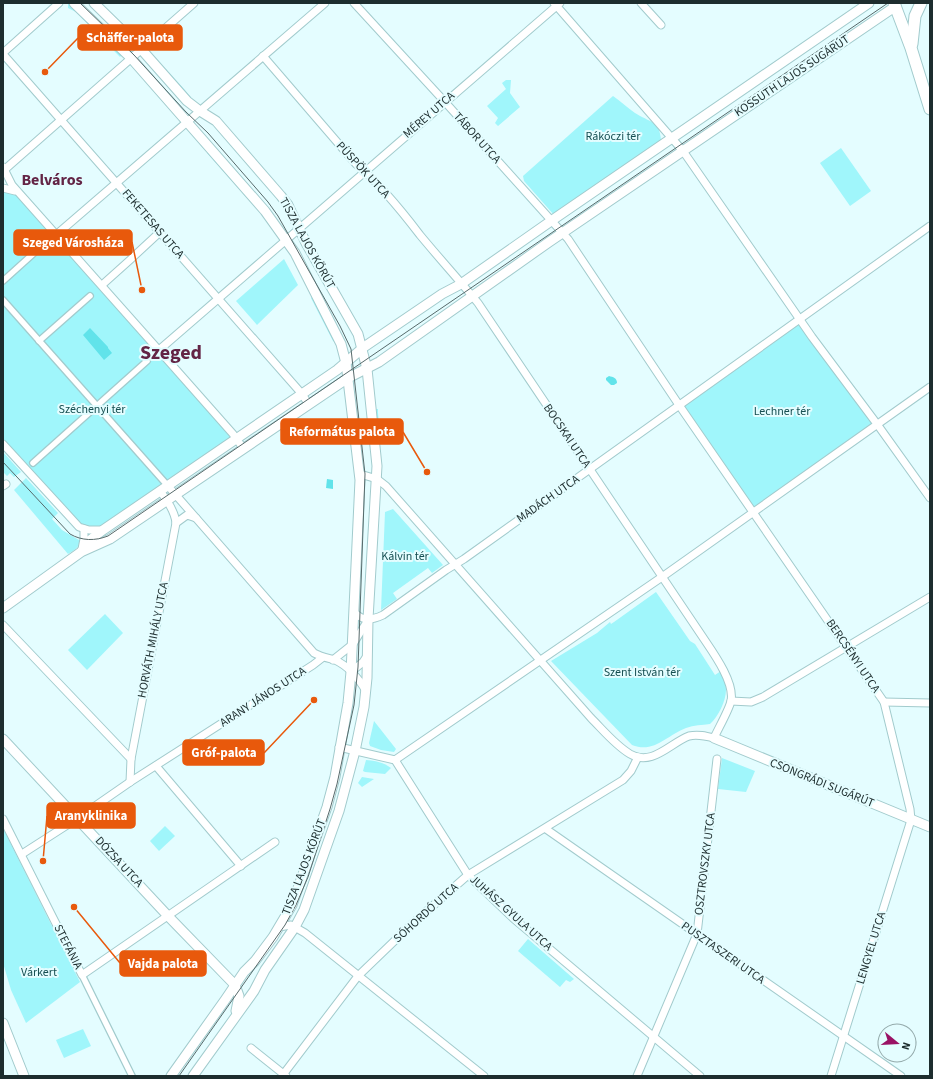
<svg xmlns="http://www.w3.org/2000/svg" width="933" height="1079" viewBox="0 0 933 1079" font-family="'Source Sans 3',sans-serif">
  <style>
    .green { fill: #a0f6fb }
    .water { fill: #61e3ea }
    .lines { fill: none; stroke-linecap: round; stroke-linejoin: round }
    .pedestrian-casing { stroke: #a2cbcd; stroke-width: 8 }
    .minor-casing { stroke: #a2cbcd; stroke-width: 9 }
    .tertiary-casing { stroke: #a2cbcd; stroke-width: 11 }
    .primary-casing { stroke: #a2cbcd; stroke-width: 13 }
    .pedestrian { stroke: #fff; stroke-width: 5.5 }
    .minor { stroke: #fff; stroke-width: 7 }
    .tertiary { stroke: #fff; stroke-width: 9 }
    .primary { stroke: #fff; stroke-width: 11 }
    .tram { stroke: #576a6b; stroke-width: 1 }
    .labels { text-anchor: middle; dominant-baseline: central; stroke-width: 4; stroke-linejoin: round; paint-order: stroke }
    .street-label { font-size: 12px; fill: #1d2d2e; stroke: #e4fdff }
    .park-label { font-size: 12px; fill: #164f52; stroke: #e4fdff }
    .district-label { font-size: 16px; font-weight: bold; fill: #632445; stroke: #e4fdff }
    .town-label { font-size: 20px; font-weight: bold; fill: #632445; stroke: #e4fdff }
    .leader { fill: none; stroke: #e8590c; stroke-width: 1.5 }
    .callout-dot { fill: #e8590c; stroke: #e4fdff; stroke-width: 1.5 }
    .callout { fill: #e8590c; stroke: #e8590c; stroke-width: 1.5 }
    .callout-label { font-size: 13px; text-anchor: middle; font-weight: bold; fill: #fff }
  </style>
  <rect width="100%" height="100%" fill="#e4fdff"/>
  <g class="green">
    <polygon points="68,4 70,4 123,53 120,57 76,12 68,8"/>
    <polygon points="153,55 184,89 193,100 151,56"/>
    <polygon points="506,80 511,80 510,93 520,107 498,126 495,123 498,118 487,106 506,89 502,83"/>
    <path d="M613 96C620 101 628 108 635 113 649 122 660 121 661 140L554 215 524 181 523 176Z"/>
    <polygon points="200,140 260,209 259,210 256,208 207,153 209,151 205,147 203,148 199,143"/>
    <polygon points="841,148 871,191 850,206 820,163"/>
    <polygon points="3,188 17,192 237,439 103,530 84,529 3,444"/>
    <polygon points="284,259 298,285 257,325 236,301"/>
    <polygon points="312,297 313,298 335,342 333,341 311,298"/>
    <polygon points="799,319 877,424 753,511 679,405"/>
    <polygon points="376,409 378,409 378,413 380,436 378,435"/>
    <polygon points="3,452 21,472 14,477 10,473 7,476 3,472"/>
    <path d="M26 478 58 513 52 519 62 530 79 540C80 548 74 550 68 554L14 490Z"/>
    <polygon points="393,509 443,565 432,573 428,568 393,593 397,599 381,610 385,512"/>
    <path d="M656 592 690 641 695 644 715 675 721 671C724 677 726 683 726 690 726 701 718 717 710 724 702 725 694 725 686 728 667 735 654 754 632 745L551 661 597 633 610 622 611 624 614 622Z"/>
    <polygon points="105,614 123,633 87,670 68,650"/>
    <polygon points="374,721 396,749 394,752 381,750 370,746 369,743"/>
    <polygon points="722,758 755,771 746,792 718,789"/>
    <path d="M366 760C376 761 383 762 391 768L385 774 365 772 363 771Z"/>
    <polygon points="362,777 374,779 362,787 358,783"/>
    <polygon points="165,826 175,836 159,851 150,841"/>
    <polygon points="3,828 80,982 26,1023 11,990 3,963"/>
    <polygon points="528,939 574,979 570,982 566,980 560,987 518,951"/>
    <polygon points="83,1029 91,1046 64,1058 56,1040"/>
  </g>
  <g class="water">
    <polygon points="90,328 108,347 108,348 112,353 104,360 83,335"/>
    <path d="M609 376C613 377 617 378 617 383L614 385H611L606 380V378Z"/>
    <polygon points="327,479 333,480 333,489 326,488"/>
  </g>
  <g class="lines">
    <defs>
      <g id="pedestrian">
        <polyline points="3,281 44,244"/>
        <polyline points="3,300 168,486"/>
        <polyline points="39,341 90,296"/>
        <polyline points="33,463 147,361"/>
        <polyline points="82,975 132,1076"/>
      </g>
      <g id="minor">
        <polyline points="354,3 445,102 568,239 679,405 884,702 910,809 911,820 831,1076"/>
        <polyline points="554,3 683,151 812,337 877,424 930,498"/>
        <polyline points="641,3 661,25"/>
        <polyline points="3,53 59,3"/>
        <polyline points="3,54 302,394 309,405"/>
        <path d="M263 56 356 164C380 184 401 210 420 235 439 258 459 280 478 303L702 636C712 651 735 682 731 701 729 710 718 729 714 738 706 736 698 734 689 736 670 743 652 767 630 754 615 745 603 730 591 718L386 486 377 479 360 474"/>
        <polyline points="3,167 12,185 164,356 233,434 243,448"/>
        <polyline points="3,171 194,3"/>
        <polyline points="3,188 15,191"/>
        <polyline points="56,235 325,3"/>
        <polyline points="133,257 160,232"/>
        <polyline points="102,285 131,259"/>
        <polyline points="159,350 560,3"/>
        <polyline points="3,444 79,527 89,530 103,530"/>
        <polyline points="3,486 6,484"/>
        <path d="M168 486 314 653C321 657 328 658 335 660 348 666 359 679 366 691"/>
        <polyline points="176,523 187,515 196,518"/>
        <polyline points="82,549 84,539 84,529"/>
        <path d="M354 612C363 622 372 620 383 615L446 570 464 559 930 226"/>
        <polyline points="3,625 131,759"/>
        <polyline points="333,660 353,644 368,620"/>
        <polyline points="351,672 363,662 367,656"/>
        <polyline points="731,701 751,702 763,697 930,597"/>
        <polyline points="884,702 930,703"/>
        <polyline points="339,747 395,760 468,875 513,918 700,1076"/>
        <polyline points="395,760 662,577 930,387"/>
        <polyline points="156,766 241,866"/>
        <path d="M130 782 131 759 176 523C175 512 167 500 160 491"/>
        <polyline points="3,819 82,975 275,842"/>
        <polyline points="546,829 901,1076"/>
        <polyline points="22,854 78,818 130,782 313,665 322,658"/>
        <polyline points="279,927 291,925 305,933 484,1076"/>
        <polyline points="251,1048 286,1076"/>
        <polyline points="282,1076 358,976 412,924 468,875 623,780 631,771 638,757"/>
        <polyline points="637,1076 697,934 717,759"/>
      </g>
      <g id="tertiary">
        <polyline points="74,3 131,58 265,211 295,253 341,344 346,363 360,480 351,672 348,703 335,777 327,807 292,905 273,937 255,961 244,972 225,1000 171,1076"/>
        <polyline points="94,3 141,49 187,101 200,111 216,121 281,196 288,205 306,243 358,334 367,369 377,466 368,619 367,678 364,707 355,751 339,811 304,910 295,927 265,970 254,991 193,1076"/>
        <polyline points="82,551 90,540 103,530 337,370 364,347 442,294 461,284 551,221 869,3"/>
        <polyline points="3,608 81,552 110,539 348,378 379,362 549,242 896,6"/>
        <polyline points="714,738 930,827"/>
        <polyline points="3,739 168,916 235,985 239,996 236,1011"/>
        <polyline points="3,1023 24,1076"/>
      </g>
      <g id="primary">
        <polyline points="894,3 911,48 930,109"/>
        <polyline points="912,44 915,16 921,3"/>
      </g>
    </defs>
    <use href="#pedestrian" class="pedestrian-casing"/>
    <use href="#minor" class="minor-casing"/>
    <use href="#tertiary" class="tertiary-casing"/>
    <use href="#primary" class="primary-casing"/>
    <use href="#pedestrian" class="pedestrian"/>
    <use href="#minor" class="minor"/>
    <use href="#tertiary" class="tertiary"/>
    <use href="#primary" class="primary"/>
    <g class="tram">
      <polyline points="80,3 134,55 186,112 208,133 268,202 278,216 340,326 351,349 365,474 358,667 354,705 337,784 330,809 308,877 296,905 285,925 179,1076"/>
      <path d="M3 462 70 534C82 541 95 541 108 536L888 3"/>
    </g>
  </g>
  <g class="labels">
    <g class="street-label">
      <text transform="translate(792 76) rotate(-34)">KOSSUTH LAJOS SUGÁRÚT</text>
      <text transform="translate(429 115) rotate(-41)">MÉREY UTCA</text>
      <text transform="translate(477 138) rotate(48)">TÁBOR UTCA</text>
      <text transform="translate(363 170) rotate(47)">PÜSPÖK UTCA</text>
      <text transform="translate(153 224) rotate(49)">FEKETESAS UTCA</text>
      <text transform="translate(307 243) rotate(61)">TISZA LAJOS KÖRÚT</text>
      <text transform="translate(567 436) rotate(56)">BOCSKAI UTCA</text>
      <text transform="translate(548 499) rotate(-35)">MADÁCH UTCA</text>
      <text transform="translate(153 640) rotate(-79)">HORVÁTH MIHÁLY UTCA</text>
      <text transform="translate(853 656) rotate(56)">BERCSÉNYI UTCA</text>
      <text transform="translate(263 697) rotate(-33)">ARANY JÁNOS UTCA</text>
      <text transform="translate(822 783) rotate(22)">CSONGRÁDI SUGÁRÚT</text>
      <text transform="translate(119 862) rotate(47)">DÓZSA UTCA</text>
      <text transform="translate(705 864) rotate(-83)">OSZTROVSZKY UTCA</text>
      <text transform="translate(304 867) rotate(-69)">TISZA LAJOS KÖRÚT</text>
      <text transform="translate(426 913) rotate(-42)">SÓHORDÓ UTCA</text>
      <text transform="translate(511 913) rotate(42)">JUHÁSZ GYULA UTCA</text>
      <text transform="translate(68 947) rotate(63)">STEFÁNIA</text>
      <text transform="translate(871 948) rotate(-73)">LENGYEL UTCA</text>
      <text transform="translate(723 953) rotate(35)">PUSZTASZERI UTCA</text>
    </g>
    <g class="park-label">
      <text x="613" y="136">Rákóczi tér</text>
      <text x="92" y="409">Széchenyi tér</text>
      <text x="782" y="411">Lechner tér</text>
      <text x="405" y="556">Kálvin tér</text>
      <text x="642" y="672">Szent István tér</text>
      <text x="39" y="972">Várkert</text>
    </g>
    <g class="district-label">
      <text x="52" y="180">Belváros</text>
    </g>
    <g class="town-label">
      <text x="171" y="353">Szeged</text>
    </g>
  </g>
  <path class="leader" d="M45 72L78 38M142 290L132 242M427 472L403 432M314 700L264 753M43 861L47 816M74 907L120 963"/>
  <g class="callout-dot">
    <circle cx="45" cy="72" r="4"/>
    <circle cx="142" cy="290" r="4"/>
    <circle cx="427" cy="472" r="4"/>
    <circle cx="314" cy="700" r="4"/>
    <circle cx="43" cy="861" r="4"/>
    <circle cx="74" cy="907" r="4"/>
  </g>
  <g class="callout">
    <rect x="78" y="25" width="104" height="25" rx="4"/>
    <rect x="14" y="230" width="118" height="25" rx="4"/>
    <rect x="281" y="419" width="122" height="25" rx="4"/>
    <rect x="183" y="740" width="81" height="25" rx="4"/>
    <rect x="47" y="803" width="88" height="25" rx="4"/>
    <rect x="120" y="951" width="86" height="25" rx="4"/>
  </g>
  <g class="callout-label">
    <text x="130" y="42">Schäffer-palota</text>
    <text x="73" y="247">Szeged Városháza</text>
    <text x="342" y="436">Református palota</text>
    <text x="224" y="757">Gróf-palota</text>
    <text x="91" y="820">Aranyklinika</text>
    <text x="163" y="968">Vajda palota</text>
  </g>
  <rect width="933" height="1079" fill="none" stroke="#1d2d2e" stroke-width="8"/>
  <g transform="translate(897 1043) rotate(108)"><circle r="19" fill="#e4fdff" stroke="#94aaab"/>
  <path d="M0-3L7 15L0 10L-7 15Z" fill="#9a1265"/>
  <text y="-6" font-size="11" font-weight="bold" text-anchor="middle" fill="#1d2d2e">N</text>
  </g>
</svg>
